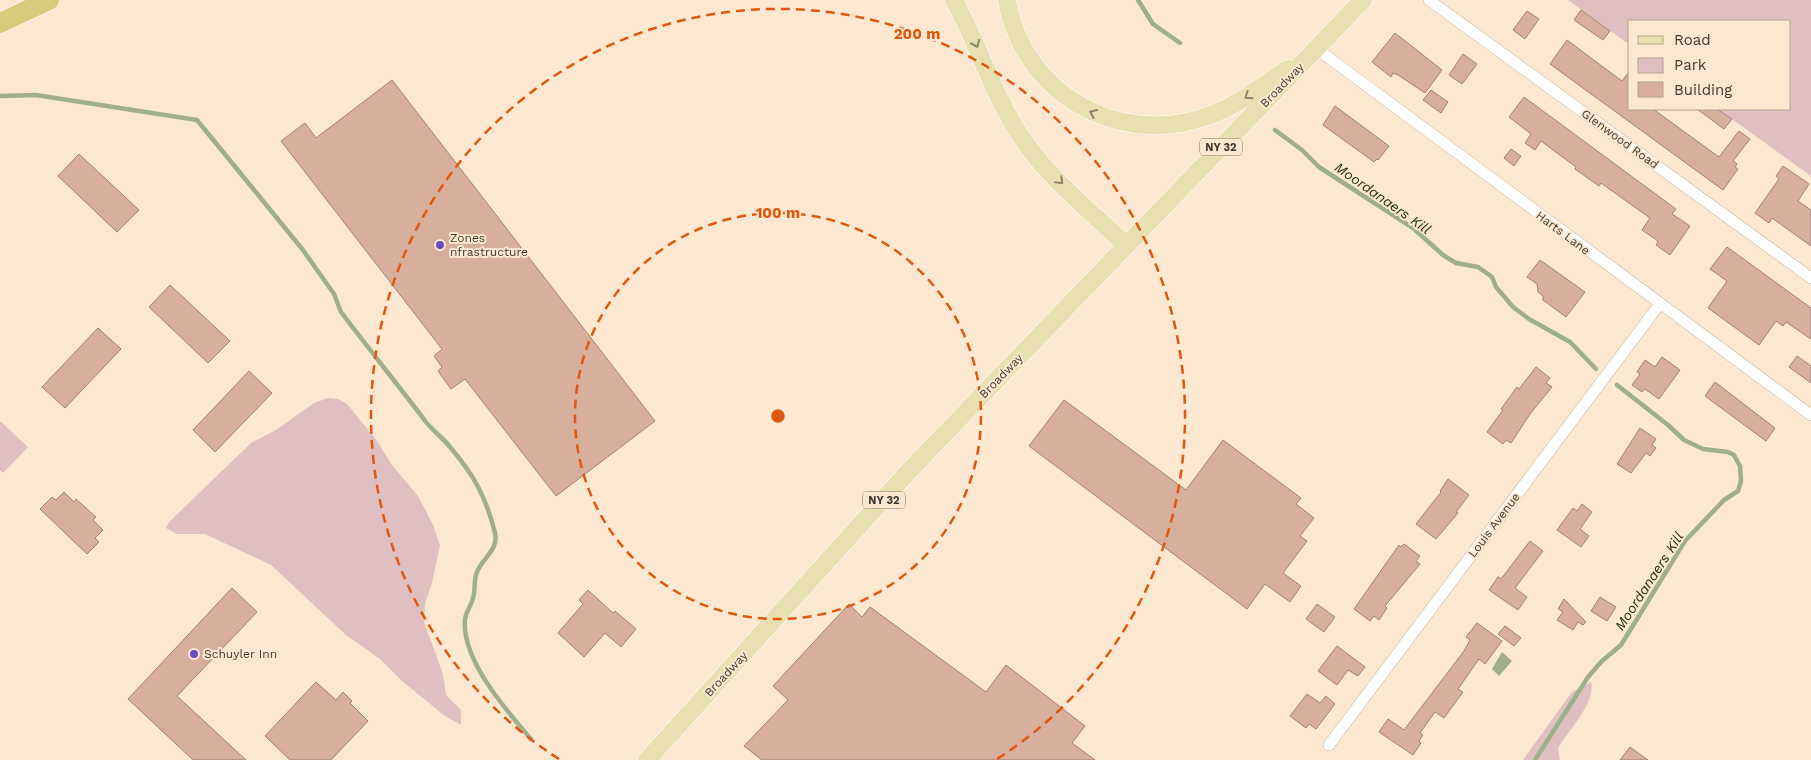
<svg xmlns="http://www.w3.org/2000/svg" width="1811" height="760" viewBox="0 0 1811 760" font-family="'Work Sans',sans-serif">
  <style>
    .green { fill: #dfbfc0 }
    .water { fill: #9eaf8a }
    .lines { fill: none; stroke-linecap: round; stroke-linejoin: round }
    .stream { stroke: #9eaf8a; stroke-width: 4.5 }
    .building { fill: #d8ae9d; stroke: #9f8277 }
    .minor-casing { stroke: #c3af99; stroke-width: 12 }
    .primary-casing { stroke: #fff; stroke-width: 19 }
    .motorway-casing { stroke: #fff; stroke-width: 21 }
    .minor { stroke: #fff; stroke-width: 11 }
    .primary { stroke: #e8e0b0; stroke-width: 18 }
    .motorway { stroke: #d9cb7c; stroke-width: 20 }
    .oneway { stroke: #8d856a }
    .ring { fill: none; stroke: #e0570e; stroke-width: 2.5; stroke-dasharray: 9 6 }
    .poi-dot { fill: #6b49c1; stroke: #fce8d0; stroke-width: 2 }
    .labels { text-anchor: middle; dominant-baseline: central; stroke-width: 4; stroke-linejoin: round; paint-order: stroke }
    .shield { fill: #fce8d0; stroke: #7a6e61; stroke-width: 1 }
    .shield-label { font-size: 11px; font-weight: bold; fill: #423a31 }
    .street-label { font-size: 12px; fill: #423a31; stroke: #fce8d0 }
    .poi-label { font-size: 12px; fill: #423a31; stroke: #fce8d0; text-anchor: start }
    .water-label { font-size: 14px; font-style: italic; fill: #233207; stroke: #fce8d0 }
    .centre { fill: #e0570e; stroke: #fce8d0; stroke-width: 2.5 }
    .ring-label { font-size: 15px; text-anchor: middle; font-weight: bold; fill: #e0570e; stroke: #fce8d0; stroke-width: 4; stroke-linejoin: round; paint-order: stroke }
  </style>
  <rect width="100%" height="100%" fill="#fce8d0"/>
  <g class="green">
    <polygon points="1568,0 1811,0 1811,176 1718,109 1790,109 1790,21 1630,21 1630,45"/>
    <polygon points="328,398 338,399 347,404 375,438 392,465 418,496 433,525 440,545 432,583 425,604 424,622 443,674 446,695 461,710 461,725 445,716 402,681 380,659 346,635 271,565 205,534 177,534 166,528 169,522 251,443 276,430 314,403"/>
    <polygon points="0,421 28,447 3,473 0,470"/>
    <path d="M1591 682C1596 703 1568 731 1558 748L1560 760H1523L1572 692Z"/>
  </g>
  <polygon class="water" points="1502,652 1512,661 1499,676 1492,669"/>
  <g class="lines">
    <g class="stream">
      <polyline points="1138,0 1153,24 1180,43"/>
      <path d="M0 96 36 95 197 120 303 250 334 294 341 312C369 349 398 385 426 422 433 431 443 438 450 447 474 475 486 497 495 533 499 550 482 558 477 572 473 581 476 590 473 598 471 606 466 612 465 619 461 660 507 711 531 739"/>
      <polyline points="1275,130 1302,150 1319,167 1413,228 1443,255 1456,263 1478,267 1492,277 1496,287 1513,307 1529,319 1570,342 1596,369"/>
      <polyline points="1535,760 1588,677 1602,661 1621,645 1685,541 1724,500 1738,491 1741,481 1740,466 1734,455 1728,452 1703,449 1684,440 1668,425 1617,385"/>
    </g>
  </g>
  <g class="building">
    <polygon points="1581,10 1610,31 1603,40 1574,20"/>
    <polygon points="1527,11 1539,19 1525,39 1513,30"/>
    <polygon points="1395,33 1442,70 1425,93 1398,75 1393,73 1391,77 1372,62"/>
    <polygon points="1567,40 1622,81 1630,71 1630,109 1653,109 1719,157 1739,131 1750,139 1733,161 1737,164 1735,167 1738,169 1723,190 1550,64"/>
    <polygon points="1463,54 1477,64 1462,84 1449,75"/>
    <polygon points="392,80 655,421 556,496 465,379 451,389 438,371 442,367 434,356 442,349 281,141 305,123 316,138"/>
    <polygon points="1431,90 1448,102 1441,113 1423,100"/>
    <polygon points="1524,97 1676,209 1672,214 1690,226 1670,255 1656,245 1658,241 1642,230 1650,218 1601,183 1599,186 1575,169 1576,167 1541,141 1535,150 1525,143 1531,134 1509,117"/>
    <polygon points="1335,106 1389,146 1378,160 1377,159 1374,162 1323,125"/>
    <polygon points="1697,109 1717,109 1732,119 1724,129"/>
    <polygon points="1511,149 1521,156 1514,166 1504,158"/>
    <polygon points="79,154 139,210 117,232 58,176"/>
    <polygon points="1783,166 1809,184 1798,201 1811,210 1811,246 1772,218 1769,223 1755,213 1779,179 1776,176"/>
    <polygon points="1727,247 1811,308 1811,339 1786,322 1783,326 1776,321 1759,345 1708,308 1727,281 1710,269"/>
    <polygon points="1540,260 1585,292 1566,317 1543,300 1543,296 1538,292 1537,284 1527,277"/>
    <polygon points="170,285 230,341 208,363 149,307"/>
    <polygon points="98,328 121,349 65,408 42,387"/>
    <polygon points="1797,356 1811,366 1811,383 1789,367"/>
    <polygon points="1662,357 1680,370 1659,399 1645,389 1642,392 1632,385 1640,374 1637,372 1645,360 1655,367"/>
    <polygon points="1536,367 1550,378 1546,383 1552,387 1530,414 1511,443 1506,440 1503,444 1487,432 1503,410 1501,409 1517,387 1519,389"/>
    <polygon points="249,371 272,393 215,452 193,430"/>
    <polygon points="1715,382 1775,428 1766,441 1705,396"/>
    <polygon points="1064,400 1186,490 1223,440 1301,498 1296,504 1314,518 1300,536 1307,541 1283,573 1301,586 1290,602 1265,584 1247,609 1029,446"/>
    <polygon points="1640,428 1656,439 1652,445 1656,448 1650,456 1646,453 1631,473 1617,464"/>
    <polygon points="1448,479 1469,495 1456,512 1458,513 1436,539 1416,524 1441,492 1440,491"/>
    <polygon points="64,492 74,502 76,499 96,517 93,520 103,530 95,538 99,542 87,554 40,509 52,497 56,500"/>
    <polygon points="1582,504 1592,512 1580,529 1589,536 1581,547 1557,530 1573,508 1577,511"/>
    <polygon points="1530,541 1543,551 1515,588 1527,597 1518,610 1489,590 1498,577 1501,579"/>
    <polygon points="1404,544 1420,556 1416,561 1420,564 1385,606 1387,608 1379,620 1374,616 1370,621 1354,609 1399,545 1401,547"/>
    <polygon points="232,588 257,612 177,696 246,760 193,760 128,699"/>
    <polygon points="588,590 613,613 615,611 636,629 621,647 605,633 584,657 558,633 583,604 579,600"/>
    <polygon points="1600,597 1616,607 1607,621 1591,611"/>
    <polygon points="1564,599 1586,622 1583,625 1578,622 1573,630 1557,620 1563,612 1558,609"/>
    <polygon points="849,604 862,617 870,607 986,692 1006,665 1085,726 1072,743 1095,760 762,760 744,746 788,700 773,686"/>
    <polygon points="1317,604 1335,617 1324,632 1306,619"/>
    <polygon points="1477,623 1502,641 1485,664 1479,659 1458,689 1463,692 1444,718 1435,712 1420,733 1423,735 1419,741 1421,743 1413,755 1379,732 1388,719 1404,730 1464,651 1470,640 1466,637"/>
    <polygon points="1505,626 1521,638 1514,646 1498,634"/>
    <polygon points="1337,646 1365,667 1358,676 1348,670 1337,685 1318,671"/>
    <polygon points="316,682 336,700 343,692 352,701 350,703 368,721 331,760 290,760 265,736"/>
    <polygon points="1307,694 1320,703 1326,696 1335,704 1316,729 1309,724 1306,728 1290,716"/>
    <polygon points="1630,747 1648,760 1620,760"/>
  </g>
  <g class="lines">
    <defs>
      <g id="minor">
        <polyline points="1429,0 1811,278"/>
        <polyline points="1317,49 1811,415"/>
        <polyline points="1329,745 1659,305"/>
      </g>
      <g id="primary">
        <path d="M954 0C979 46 994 98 1024 141 1051 180 1091 212 1126 245"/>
        <path d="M1007 0C1022 91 1114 146 1202 118 1234 108 1260 88 1288 69"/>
        <polyline points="647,760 908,472 1363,0"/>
      </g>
      <polyline id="motorway" points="0,23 49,0"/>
    </defs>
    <use href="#minor" class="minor-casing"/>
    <use href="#primary" class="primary-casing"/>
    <use href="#motorway" class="motorway-casing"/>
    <use href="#minor" class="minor"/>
    <use href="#primary" class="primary"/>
    <use href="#motorway" class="motorway"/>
  </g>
  <defs><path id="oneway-chevron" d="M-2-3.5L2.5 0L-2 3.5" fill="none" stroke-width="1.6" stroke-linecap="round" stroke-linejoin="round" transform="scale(1.25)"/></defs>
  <g class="oneway">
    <use href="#oneway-chevron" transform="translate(976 44) rotate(67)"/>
    <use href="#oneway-chevron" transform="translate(1248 96) rotate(146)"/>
    <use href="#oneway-chevron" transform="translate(1093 113) rotate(-156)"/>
    <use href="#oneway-chevron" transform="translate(1060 181) rotate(45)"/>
  </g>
  <g class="ring">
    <circle cx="778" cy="416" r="203"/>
    <path d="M559 759A407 407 0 1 1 997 759"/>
  </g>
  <g class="poi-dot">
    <circle cx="440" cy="245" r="5"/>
    <circle cx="194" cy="654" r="5"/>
  </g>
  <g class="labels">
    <g class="shield">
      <rect x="1200" y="138.5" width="42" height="17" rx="4"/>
      <rect x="863" y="491.5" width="42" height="17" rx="4"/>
    </g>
    <g class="shield-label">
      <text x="1221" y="147">NY 32</text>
      <text x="884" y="500">NY 32</text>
    </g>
    <g class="street-label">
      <text transform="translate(1282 85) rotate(-46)">Broadway</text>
      <text transform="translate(1620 139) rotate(36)">Glenwood Road</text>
      <text transform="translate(1563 233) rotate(37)">Harts Lane</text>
      <text transform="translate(1001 376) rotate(-46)">Broadway</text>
      <text transform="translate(1494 525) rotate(-53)">Louis Avenue</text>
      <text transform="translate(726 674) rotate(-47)">Broadway</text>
    </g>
    <g class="poi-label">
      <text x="450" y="238">Zones<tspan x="450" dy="14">nfrastructure</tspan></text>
      <text x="204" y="654">Schuyler Inn</text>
    </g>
    <g class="water-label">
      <text transform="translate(1383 198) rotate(35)">Moordanaers Kill</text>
      <text transform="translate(1649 581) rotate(-57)">Moordanaers Kill</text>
    </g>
  </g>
  <circle cx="778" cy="416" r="8" class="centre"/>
  <g class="ring-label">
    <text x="917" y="39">200 m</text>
    <text x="778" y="218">100 m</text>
  </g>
  <rect x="1628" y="20" width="162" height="90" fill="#fce8d0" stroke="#b2a290"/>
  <rect x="1638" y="36" width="25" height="8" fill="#e8e0b0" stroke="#b2a290"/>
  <text x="1674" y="45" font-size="15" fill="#423a31">Road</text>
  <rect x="1638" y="58" width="25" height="15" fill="#dfbfc0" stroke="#b2a290"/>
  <text x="1674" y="70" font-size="15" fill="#423a31">Park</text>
  <rect x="1638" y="82" width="25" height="15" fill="#d8ae9d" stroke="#b2a290"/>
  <text x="1674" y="95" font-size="15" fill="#423a31">Building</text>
</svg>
